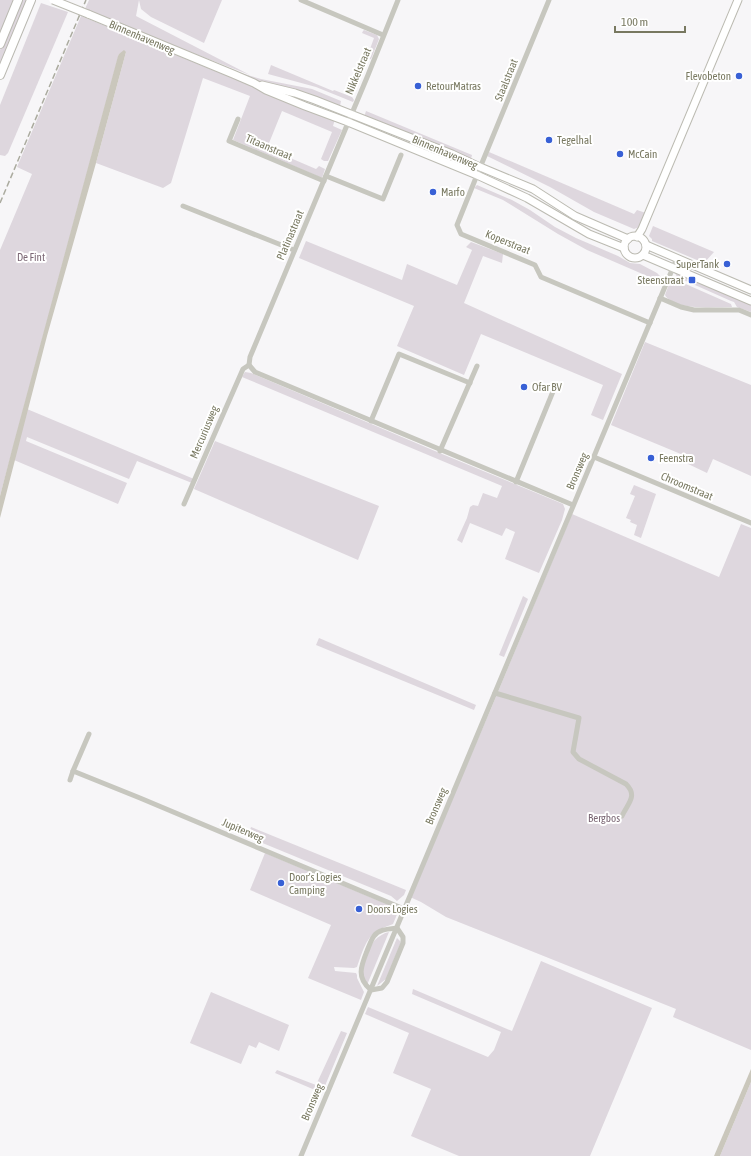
<svg xmlns="http://www.w3.org/2000/svg" width="751" height="1156" viewBox="0 0 751 1156" font-family="'Asap Condensed',sans-serif">
  <style>
    .green { fill: #ded7de }
    .water { fill: #cac7bc }
    .lines { fill: none; stroke-linecap: round; stroke-linejoin: round }
    .secondary-casing { stroke: #bcbbb2; stroke-width: 9 }
    .primary-casing { stroke: #bab9b1; stroke-width: 10 }
    .street { stroke: #c7c7bf; stroke-width: 5 }
    .secondary { stroke: #fff; stroke-width: 7 }
    .primary { stroke: #fff; stroke-width: 8 }
    .rail { stroke: #abab9f; stroke-width: 1.5; stroke-dasharray: 6 3; stroke-linecap: butt }
    .secondary-bridge-casing { stroke: #bcbbb2; stroke-width: 9; stroke-linecap: butt }
    .secondary-bridge { stroke: #fff; stroke-width: 7 }
    .poi-dot { fill: #3860d5; stroke: #fff; stroke-width: 1.5 }
    .labels { text-anchor: middle; dominant-baseline: central; stroke-width: 4; stroke-linejoin: round; paint-order: stroke }
    .street-label { font-size: 11px; fill: #787860; stroke: #fff }
    .poi-label { font-size: 11px; fill: #787860; stroke: #fff; text-anchor: start }
    .park-label { font-size: 11px; fill: #7c6875; stroke: #fff }
  </style>
  <rect width="100%" height="100%" fill="#f7f6f8"/>
  <g class="green">
    <polygon points="0,0 14,0 0,32"/>
    <polygon points="22,0 28,0 0,64 0,50"/>
    <polygon points="89,0 222,0 204,43 151,17 141,9 139,0 136,16 250,75 133,30 85,9"/>
    <polygon points="41,3 68,12 8,153 5,156 0,155 0,105"/>
    <polygon points="81,16 293,103 335,119 333,126 342,130 328,161 324,161 321,159 332,132 282,111 267,148 316,169 319,166 325,169 322,178 233,140 250,96 203,78 171,183 163,188 96,163 126,52 119,54 0,496 0,250 32,174 17,167"/>
    <polygon points="364,30 377,35 379,39 372,57 371,59 366,60 374,38 362,33 363,31"/>
    <polygon points="271,65 333,91 334,90 352,97 354,100 353,102 316,87 268,74"/>
    <polygon points="231,70 261,79 312,89 341,101 340,106 323,99 254,80"/>
    <polygon points="366,111 472,155 471,159 364,117"/>
    <polygon points="489,152 634,214 637,210 646,213 639,227 634,229 594,212 550,187 487,156"/>
    <polygon points="477,185 512,200 530,210 555,227 576,238 618,256 630,263 640,264 657,273 662,278 661,282 587,250 558,234 503,200 474,188"/>
    <polygon points="653,226 714,252 704,263 652,241 652,239 649,236"/>
    <polygon points="306,241 402,280 407,264 457,285 472,250 466,247 471,242 503,254 502,263 483,256 464,303 622,374 603,420 591,415 603,385 481,334 464,375 397,346 414,306 299,258"/>
    <polygon points="675,273 751,305 751,312 737,307 734,302 731,301 677,277"/>
    <path d="M672 278 731 304 732 307C715 307 674 311 665 295L671 279Z"/>
    <polygon points="645,342 751,385 751,476 713,459 707,473 686,463 688,457 611,425"/>
    <polygon points="245,372 251,373 442,454 563,504 565,509 562,520 539,573 505,559 515,532 506,528 502,536 470,523 462,543 457,540 467,518 470,507 473,505 478,506 483,493 497,498 502,486 242,377"/>
    <polygon points="27,409 194,479 192,483 137,461 129,479 27,437 26,441 127,483 118,504 14,460"/>
    <polygon points="215,441 379,506 358,560 194,489"/>
    <polygon points="634,485 656,494 641,538 634,535 637,525 630,522 631,520 626,518 635,496 630,494"/>
    <polygon points="572,514 719,577 741,524 751,528 751,1050 673,1017 676,1009 446,917 421,902 410,897 490,711"/>
    <polygon points="523,596 528,599 504,657 499,655"/>
    <polygon points="319,638 476,705 474,710 316,645"/>
    <polygon points="251,827 406,890 404,895 397,901 391,896 248,837"/>
    <path d="M265 853 396 908 398 912 393 924C389 926 384 927 380 929 366 936 362 953 357 967L354 968 334 967 335 971 356 973 357 975V978L364 992 361 1000 308 978 331 925 250 890Z"/>
    <path d="M389 932 367 985C366 983 364 979 363 976 362 967 369 946 375 940 379 936 384 933 389 932Z"/>
    <polygon points="397,938 401,942 386,979 377,986"/>
    <polygon points="541,961 652,1008 590,1156 459,1156 411,1136 431,1089 393,1073 409,1033 365,1014 368,1007 488,1057 494,1050 501,1032 412,994 413,989 512,1031"/>
    <polygon points="211,992 289,1025 279,1051 259,1042 256,1048 249,1045 241,1064 190,1043"/>
    <polygon points="341,1031 347,1033 322,1093 275,1073 277,1070 316,1085"/>
    <polygon points="751,1082 751,1156 720,1156"/>
  </g>
  <g class="water">
    <polygon points="124,50 126,52 96,163 47,336 0,518 0,496 14,442 118,56 119,54"/>
    <polygon points="751,1069 751,1082 720,1156 714,1156"/>
  </g>
  <g class="lines">
    <defs>
      <g id="secondary">
        <polyline points="88,14 233,74 254,83 266,90 305,106 348,122 477,175 527,198 589,234 624,248"/>
        <polyline points="262,85 295,93 315,100 452,154 480,167 533,189 575,216 628,239"/>
        <circle cx="635" cy="247" r="11"/>
        <polyline points="637,237 642,229 738,0"/>
        <polyline points="646,245 751,290"/>
        <polyline points="643,255 751,301"/>
      </g>
      <g id="primary">
        <polyline points="0,44 18,0"/>
        <polyline points="0,75 31,0"/>
      </g>
    </defs>
    <use href="#secondary" class="secondary-casing"/>
    <use href="#primary" class="primary-casing"/>
    <g class="street">
      <polyline points="301,0 383,35"/>
      <polyline points="398,0 368,75 250,357 249,365 255,372 573,505"/>
      <polyline points="549,0 477,175 457,225 461,234 535,265 541,277 650,323"/>
      <polyline points="238,119 229,141 324,181"/>
      <polyline points="326,176 383,199 401,155"/>
      <polyline points="183,206 294,250"/>
      <polyline points="660,298 681,307 694,310 739,310 751,315"/>
      <polyline points="371,421 399,354 470,383"/>
      <polyline points="440,451 477,366"/>
      <polyline points="594,457 751,523"/>
      <polyline points="516,482 554,389"/>
      <polyline points="184,504 225,410 243,369 249,365"/>
      <path d="M495 693 579 718 573 752 579 759 626 784C638 796 628 803 622 816"/>
      <polyline points="89,734 73,771 140,798 404,909"/>
      <polyline points="70,780 73,771"/>
      <path d="M397 928 403 937V943L387 982 382 988 371 990C356 978 361 966 367 951 369 946 371 940 374 936 379 929 389 929 397 928Z"/>
      <polyline points="301,1156 677,258"/>
    </g>
    <use href="#secondary" class="secondary"/>
    <use href="#primary" class="primary"/>
    <polyline class="rail" points="0,203 86,0"/>
    <defs>
      <polyline id="secondary-bridge" points="53,0 88,14"/>
    </defs>
    <use href="#secondary-bridge" class="secondary-bridge-casing"/>
    <use href="#secondary-bridge" class="secondary-bridge"/>
  </g>
  <g class="poi-dot">
    <circle cx="739" cy="76" r="4"/>
    <circle cx="418" cy="86" r="4"/>
    <circle cx="549" cy="140" r="4"/>
    <circle cx="620" cy="154" r="4"/>
    <circle cx="433" cy="192" r="4"/>
    <circle cx="727" cy="264" r="4"/>
    <rect x="688" y="276" width="8" height="8" rx="2"/>
    <circle cx="524" cy="387" r="4"/>
    <circle cx="651" cy="458" r="4"/>
    <circle cx="281" cy="883" r="4"/>
    <circle cx="359" cy="909" r="4"/>
  </g>
  <g class="labels">
    <g class="street-label">
      <text transform="translate(142 37) rotate(23)">Binnenhavenweg</text>
      <text transform="translate(358 71) rotate(-67)">Nikkelstraat</text>
      <text transform="translate(506 80) rotate(-68)">Staalstraat</text>
      <text transform="translate(269 147) rotate(23)">Titaanstraat</text>
      <text transform="translate(445 152) rotate(23)">Binnenhavenweg</text>
      <text transform="translate(290 235) rotate(-67)">Platinastraat</text>
      <text transform="translate(508 242) rotate(22)">Koperstraat</text>
      <text transform="translate(204 432) rotate(-67)">Mercuriusweg</text>
      <text transform="translate(577 471) rotate(-67)">Bronsweg</text>
      <text transform="translate(687 486) rotate(23)">Chroomstraat</text>
      <text transform="translate(436 806) rotate(-67)">Bronsweg</text>
      <text transform="translate(243 830) rotate(23)">Jupiterweg</text>
      <text transform="translate(312 1102) rotate(-67)">Bronsweg</text>
    </g>
    <g class="poi-label">
      <text x="731" y="76" text-anchor="end">Flevobeton</text>
      <text x="426" y="86">RetourMatras</text>
      <text x="557" y="140">Tegelhal</text>
      <text x="628" y="154">McCain</text>
      <text x="441" y="192">Marfo</text>
      <text x="719" y="264" text-anchor="end">SuperTank</text>
      <text x="684" y="280" text-anchor="end">Steenstraat</text>
      <text x="532" y="387">Ofar BV</text>
      <text x="659" y="458">Feenstra</text>
      <text x="289" y="877">Door's Logies<tspan x="289" dy="13">Camping</tspan></text>
      <text x="367" y="909">Doors Logies</text>
    </g>
    <g class="park-label">
      <text x="31" y="257">De Fint</text>
      <text x="604" y="818">Bergbos</text>
    </g>
  </g>
  <path d="M615 26v6h70v-6" fill="none" stroke="#787860" stroke-width="2"/>
  <text x="621" y="26" font-size="12" fill="#787860" stroke="#ffffff" stroke-width="3" paint-order="stroke">100 m</text>
</svg>
